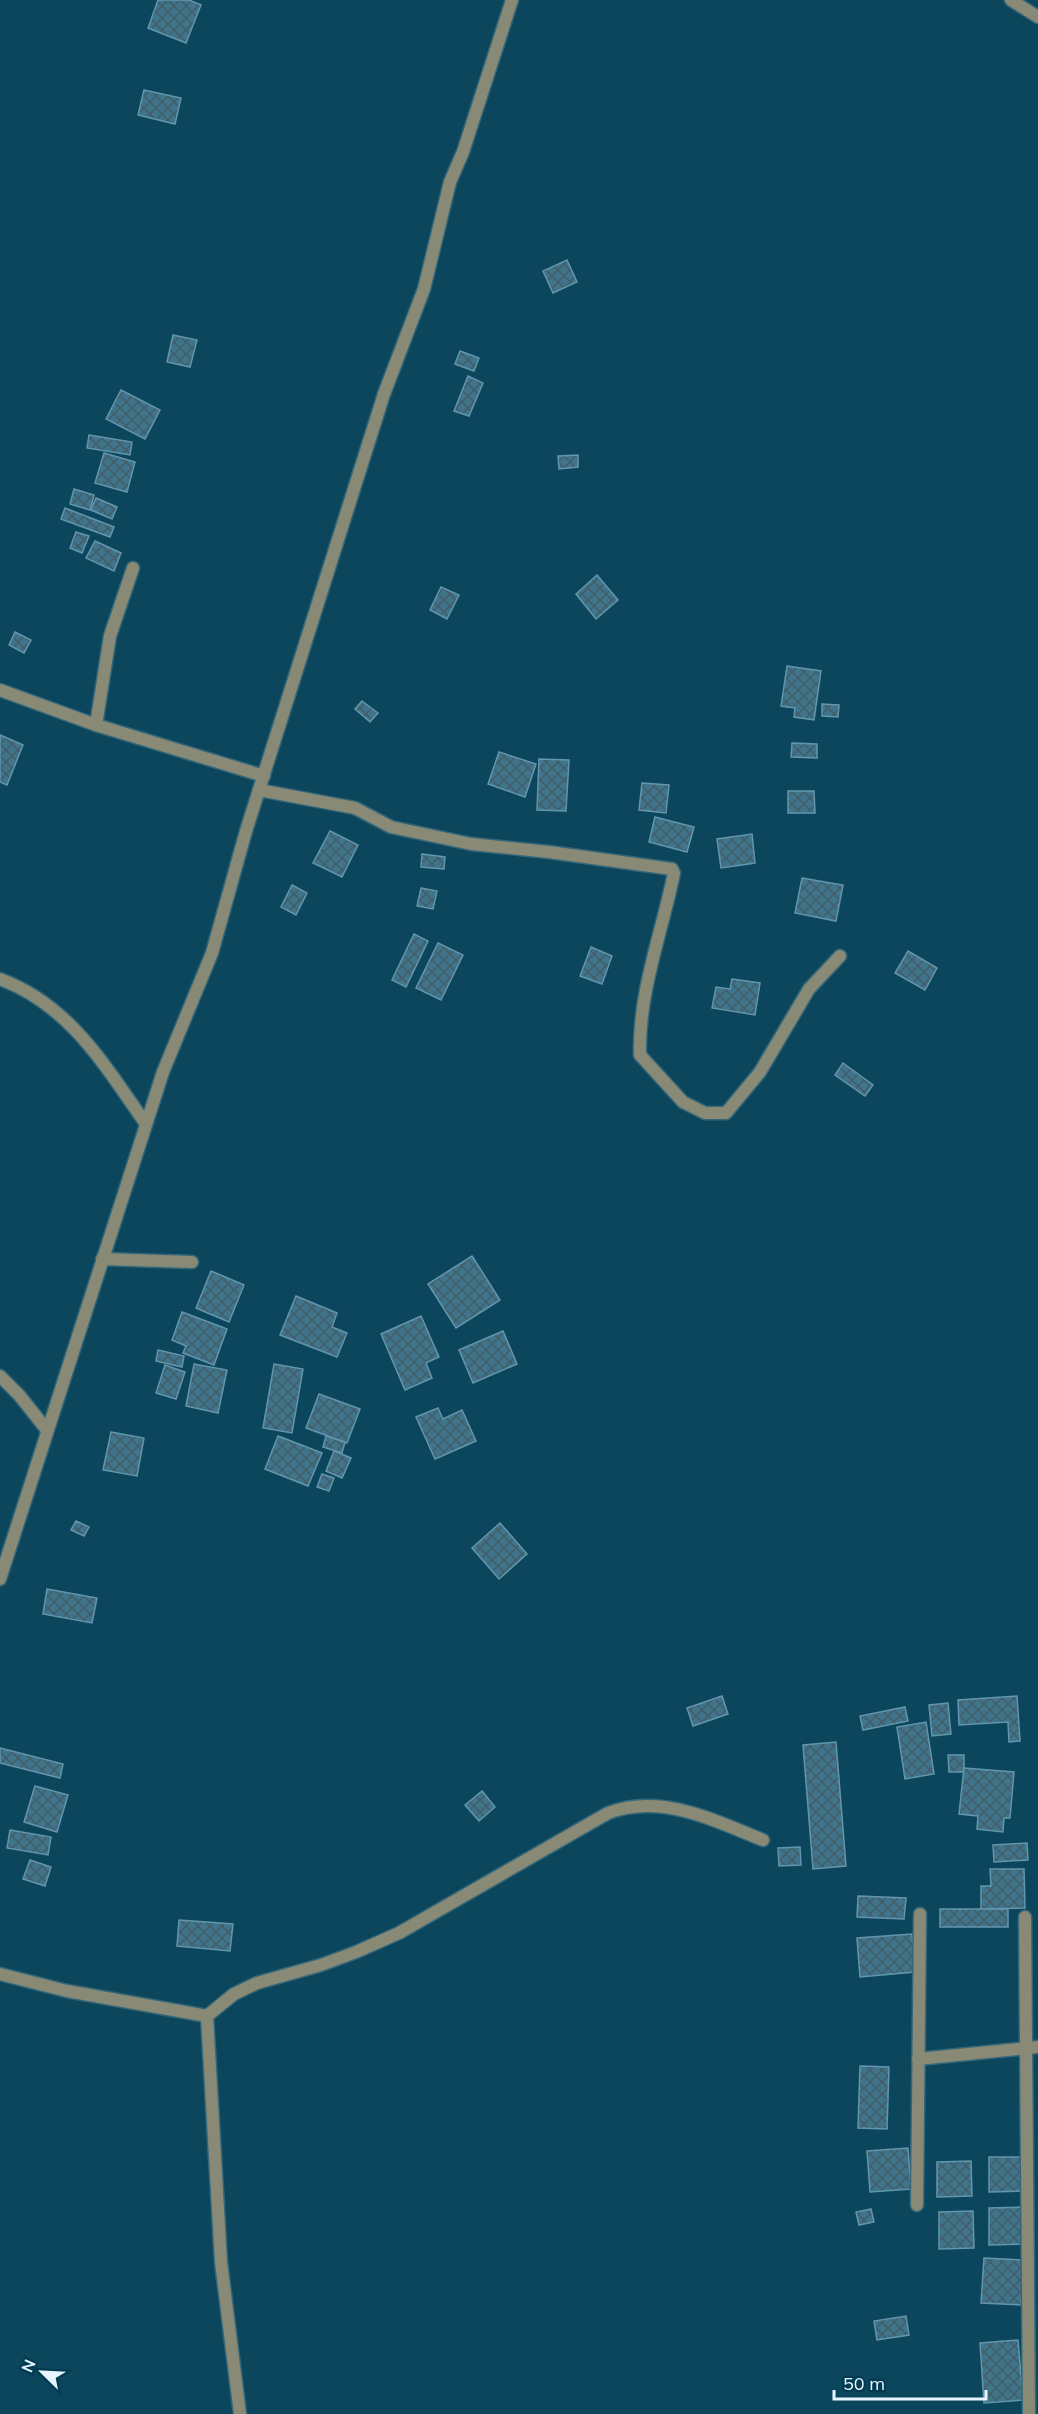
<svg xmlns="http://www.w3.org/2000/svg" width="1038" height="2414" viewBox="0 0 1038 2414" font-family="Mulish,sans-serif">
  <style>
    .building { fill: url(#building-cross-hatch); stroke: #6296af; stroke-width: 1.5 }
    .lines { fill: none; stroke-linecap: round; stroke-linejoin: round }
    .street-casing { stroke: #336679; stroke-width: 15 }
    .street { stroke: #898a75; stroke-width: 12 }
  </style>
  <defs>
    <pattern id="building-cross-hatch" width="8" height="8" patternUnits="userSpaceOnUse" patternTransform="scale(1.5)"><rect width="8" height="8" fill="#3f748b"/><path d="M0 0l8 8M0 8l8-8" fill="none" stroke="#425d68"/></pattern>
  </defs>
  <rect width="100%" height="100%" fill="#0c465c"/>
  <g class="building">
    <polygon points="158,0 189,0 201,5 186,43 148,28"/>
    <polygon points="144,90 181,98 175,124 138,115"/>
    <polygon points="567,260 577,282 553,293 543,271"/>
    <polygon points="173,335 197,340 190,367 167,362"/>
    <polygon points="460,351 479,358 474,371 455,364"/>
    <polygon points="468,376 483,383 469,416 454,411"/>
    <polygon points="121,390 160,410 145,439 106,419"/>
    <polygon points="89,435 132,442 130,455 87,448"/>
    <polygon points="104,453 135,462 127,492 95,483"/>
    <polygon points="578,455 578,467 559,469 558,456"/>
    <polygon points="74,489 94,495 90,510 70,504"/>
    <polygon points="96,498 117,507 112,519 91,510"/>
    <polygon points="65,508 114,527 110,537 61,519"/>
    <polygon points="76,532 89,536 82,553 70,548"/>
    <polygon points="95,541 121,553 114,571 86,558"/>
    <polygon points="597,575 618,600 596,619 576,594"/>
    <polygon points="441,587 459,595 447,619 430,610"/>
    <polygon points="15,632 31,640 24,653 9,645"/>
    <polygon points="787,666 821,671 814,720 794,717 795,708 781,706"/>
    <polygon points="362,701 378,713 370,722 355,709"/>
    <polygon points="822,704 839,705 838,717 822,716"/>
    <polygon points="0,735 23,745 7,785 0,782"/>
    <polygon points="792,743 817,744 817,758 791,757"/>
    <polygon points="499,752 536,764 525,797 488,784"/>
    <polygon points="539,759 569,760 566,811 537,810"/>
    <polygon points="642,783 669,785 666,813 639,810"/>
    <polygon points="788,791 814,791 815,813 788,813"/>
    <polygon points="655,817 694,827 687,852 649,842"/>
    <polygon points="330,831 358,845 342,877 313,863"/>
    <polygon points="752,834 755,863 721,868 717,839"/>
    <polygon points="422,854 445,857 444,869 421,867"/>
    <polygon points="802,878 843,885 836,921 795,913"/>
    <polygon points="292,885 307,893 296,915 281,907"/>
    <polygon points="421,888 437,891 433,909 417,906"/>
    <polygon points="414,934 428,941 406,987 392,980"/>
    <polygon points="438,943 463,955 441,1000 416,988"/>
    <polygon points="591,947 612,956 602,984 580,976"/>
    <polygon points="908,951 937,968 925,990 895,973"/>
    <polygon points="732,979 760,983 755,1015 712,1008 716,987 730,989"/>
    <polygon points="843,1063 873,1085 865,1096 835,1075"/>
    <polygon points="472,1256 500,1300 456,1328 428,1284"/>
    <polygon points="211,1271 244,1285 229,1322 196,1308"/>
    <polygon points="296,1296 337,1313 332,1327 347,1333 337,1357 280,1335"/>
    <polygon points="182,1312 227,1329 214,1365 183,1353 186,1346 172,1340"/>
    <polygon points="421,1316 439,1357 426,1363 432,1378 405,1390 381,1334"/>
    <polygon points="503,1331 517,1364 473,1383 459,1350"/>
    <polygon points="158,1350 184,1356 182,1367 156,1361"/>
    <polygon points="194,1364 227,1370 218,1413 186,1406"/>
    <polygon points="274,1364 303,1369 292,1433 263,1428"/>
    <polygon points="165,1365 185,1372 176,1399 156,1393"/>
    <polygon points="319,1394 360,1409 347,1443 306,1428"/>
    <polygon points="438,1408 443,1419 462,1410 476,1441 435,1459 416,1417"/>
    <polygon points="111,1432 144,1438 137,1476 103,1470"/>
    <polygon points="278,1436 322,1453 308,1486 265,1469"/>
    <polygon points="326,1436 345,1442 342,1453 323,1447"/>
    <polygon points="334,1451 351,1458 342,1478 326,1471"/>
    <polygon points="322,1474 334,1478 329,1491 317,1487"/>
    <polygon points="76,1521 89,1527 84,1536 71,1530"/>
    <polygon points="500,1523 527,1554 499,1579 472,1548"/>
    <polygon points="47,1589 97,1598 92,1623 43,1614"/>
    <polygon points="722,1696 728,1714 693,1726 687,1708"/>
    <polygon points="1017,1696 1020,1741 1009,1742 1008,1722 959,1725 958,1700"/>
    <polygon points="948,1703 951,1734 932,1736 929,1705"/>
    <polygon points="905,1707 908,1721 863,1730 860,1716"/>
    <polygon points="926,1722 934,1774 905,1779 897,1727"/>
    <polygon points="836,1742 846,1866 813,1869 803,1745"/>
    <polygon points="0,1748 63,1764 60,1778 0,1763"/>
    <polygon points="948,1755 964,1755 964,1772 949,1772"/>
    <polygon points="964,1768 1014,1772 1010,1818 1004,1818 1003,1832 977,1829 978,1816 959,1814"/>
    <polygon points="35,1786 68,1795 57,1832 24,1822"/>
    <polygon points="482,1791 495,1807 479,1821 465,1805"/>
    <polygon points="10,1830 51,1837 48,1855 7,1848"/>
    <polygon points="1027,1843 1028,1860 994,1862 993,1845"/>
    <polygon points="800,1847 801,1865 779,1866 778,1848"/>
    <polygon points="30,1860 51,1867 45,1886 23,1879"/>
    <polygon points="990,1869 1024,1869 1025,1908 981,1909 981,1886 991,1886"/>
    <polygon points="858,1896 906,1898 904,1919 857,1917"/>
    <rect x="940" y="1909" width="68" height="18"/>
    <polygon points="179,1920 233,1924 230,1951 177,1946"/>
    <polygon points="912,1934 915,1972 860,1977 857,1938"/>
    <polygon points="860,2066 889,2067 887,2129 858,2128"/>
    <polygon points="908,2148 911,2189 870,2192 867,2151"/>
    <polygon points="989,2157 1024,2157 1024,2191 989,2192"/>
    <polygon points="971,2161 972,2196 937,2197 937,2162"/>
    <polygon points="1024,2207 1025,2244 989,2245 989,2208"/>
    <polygon points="871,2209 874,2222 859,2225 856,2212"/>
    <polygon points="973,2211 974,2248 939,2249 939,2212"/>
    <polygon points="984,2258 1023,2260 1021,2305 981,2303"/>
    <polygon points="906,2316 909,2335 877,2340 874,2321"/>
    <polygon points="1018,2340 1023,2400 984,2403 980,2343"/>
  </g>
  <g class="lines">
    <defs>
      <g id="street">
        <polyline points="1011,0 1038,17"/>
        <polyline points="0,690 96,725 264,776"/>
        <polyline points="96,725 110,636 133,568"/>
        <path d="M259 790 355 808 391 827 471 844 549 852 672 869 674 873C662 932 638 994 640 1055L683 1102 705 1113H726L760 1072 809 989 840 956"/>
        <path d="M0 979C70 1005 105 1066 146 1124"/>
        <polyline points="102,1259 192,1262"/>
        <polyline points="0,1376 19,1395 47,1430"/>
        <polyline points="0,1579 163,1072 212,953 246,831 384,394 424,289 450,182 463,152 512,0"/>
        <polyline points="1025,1917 1029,2414"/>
        <path d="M0 1974 67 1991 207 2016 234 1994 257 1983 321 1965 356 1952 399 1933 608 1813C661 1793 713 1820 763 1840"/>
        <polyline points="207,2016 221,2262 240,2414"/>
        <polyline points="918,2059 1038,2047"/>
        <polyline points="917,2205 920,1914"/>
      </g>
    </defs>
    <use href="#street" class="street-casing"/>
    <use href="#street" class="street"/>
  </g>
  <g transform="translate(42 2372) rotate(294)" stroke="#003b51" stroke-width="4.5" paint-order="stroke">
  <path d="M0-4.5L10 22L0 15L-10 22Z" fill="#e6f6fe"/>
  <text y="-9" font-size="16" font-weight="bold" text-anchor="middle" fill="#e6f6fe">N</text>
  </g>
  <path d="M834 2390v9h152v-9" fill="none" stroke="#e6f6fe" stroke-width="3"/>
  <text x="843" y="2390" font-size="18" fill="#e6f6fe" stroke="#003b51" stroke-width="4.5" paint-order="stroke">50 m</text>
</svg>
